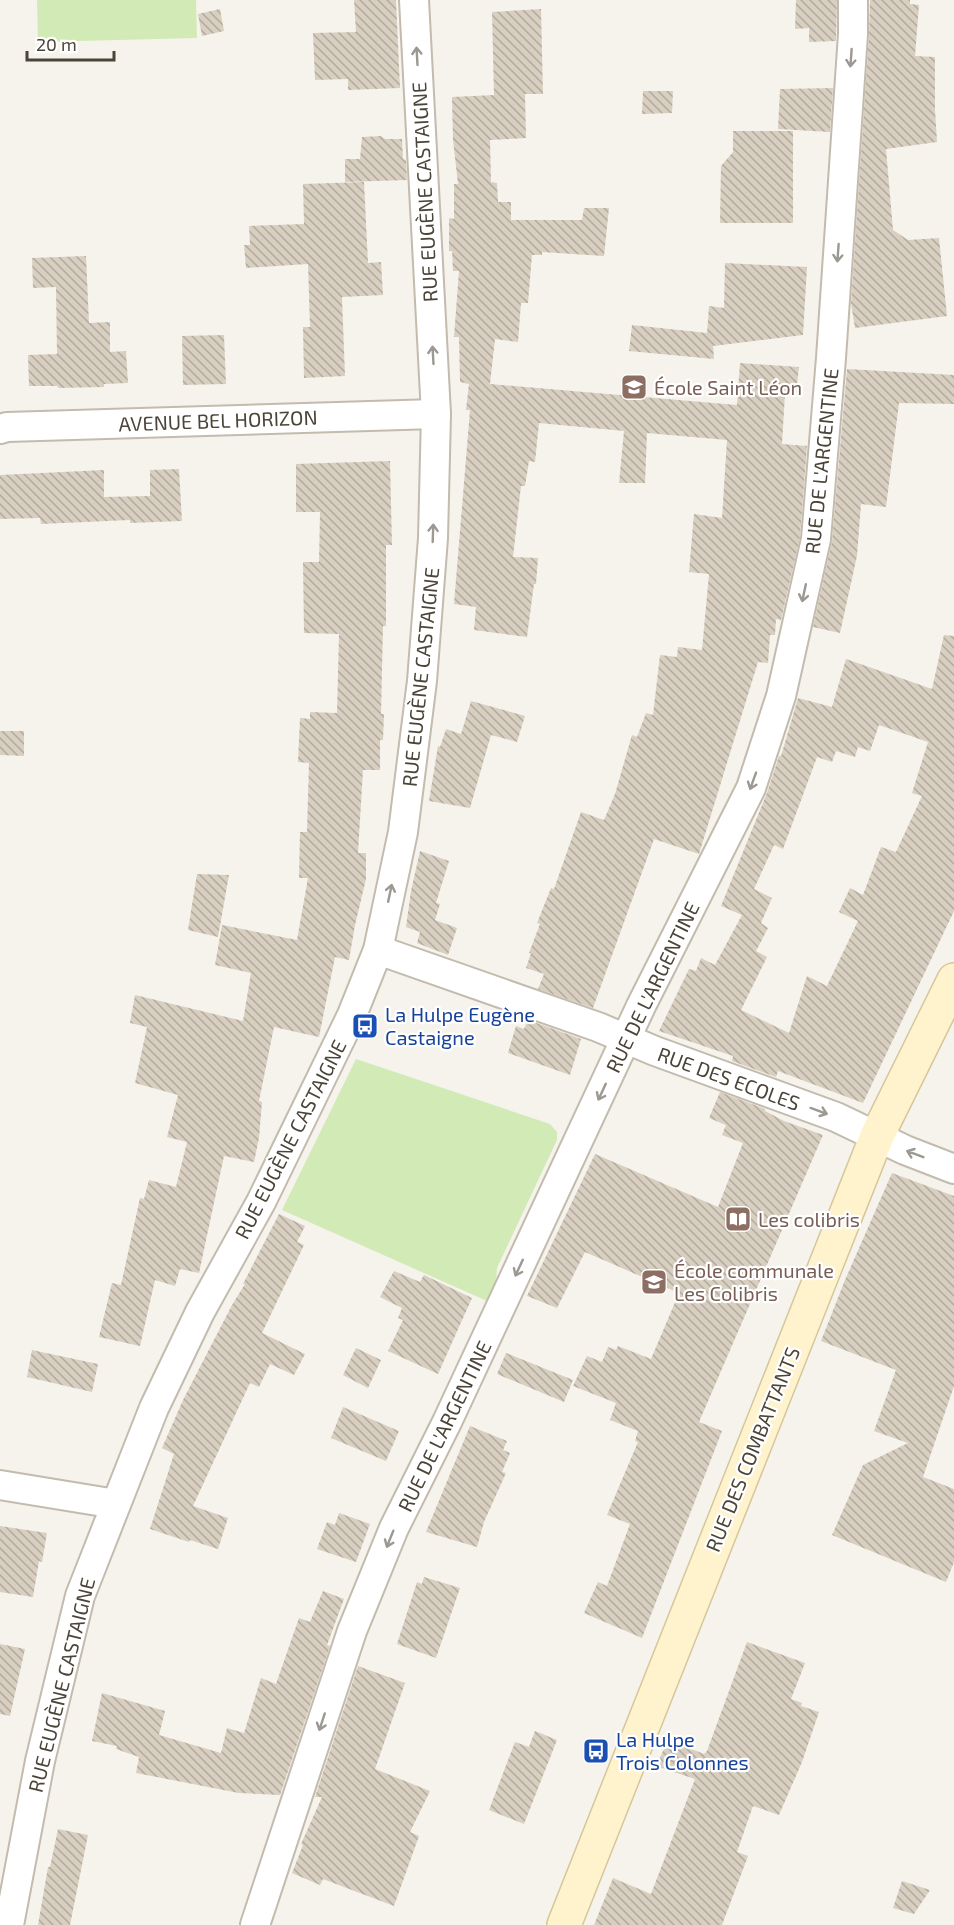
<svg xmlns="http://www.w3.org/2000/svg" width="954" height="1925" viewBox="0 0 954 1925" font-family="'Exo 2',sans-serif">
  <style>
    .green { fill: #d2eab5 }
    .building { fill: url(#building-back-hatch); fill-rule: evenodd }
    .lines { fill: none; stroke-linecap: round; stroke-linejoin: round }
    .street-casing { stroke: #c2bbae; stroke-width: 32 }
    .secondary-casing { stroke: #d6c79b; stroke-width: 36 }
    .street { stroke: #fff; stroke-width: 28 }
    .secondary { stroke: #fff3cd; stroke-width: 33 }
    .oneway { stroke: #9c9892 }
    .labels { text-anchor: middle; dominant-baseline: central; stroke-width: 4.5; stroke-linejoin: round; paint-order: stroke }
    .street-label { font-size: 20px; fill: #4b4439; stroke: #fff }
    .education-label { font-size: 20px; fill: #785e54; stroke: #fff; text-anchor: start }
    .transit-label { font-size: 20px; fill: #164399; stroke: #fff; text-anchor: start }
  </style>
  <defs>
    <pattern id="building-back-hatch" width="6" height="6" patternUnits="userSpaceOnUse" patternTransform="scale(1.5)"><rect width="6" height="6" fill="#d8cfc1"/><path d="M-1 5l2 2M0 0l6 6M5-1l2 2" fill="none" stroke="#b1aa9e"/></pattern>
  </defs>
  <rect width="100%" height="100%" fill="#f6f3ec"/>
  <g class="green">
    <polygon points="37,0 196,0 197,38 38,42"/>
    <polygon points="356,1059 550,1124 557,1132 557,1140 497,1268 496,1282 487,1301 282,1210"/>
  </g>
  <g class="building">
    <polygon points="354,0 396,0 400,88 348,90 348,79 315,80 313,33 356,32"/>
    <polygon points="796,0 837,0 836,41 809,42 809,28 795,29"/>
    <polygon points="870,0 910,0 910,4 919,5 915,56 935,57 935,109 937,142 886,149 893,230 908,240 939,238 947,316 855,328 851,303 869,35"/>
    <polygon points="220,9 224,31 202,36 198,14"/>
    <polygon points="541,9 543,94 525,94 526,138 490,140 491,182 497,183 498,202 511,202 511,220 582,220 584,208 609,208 604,256 542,252 542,255 532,255 528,303 521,303 518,342 495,339 490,384 737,405 740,363 799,367 796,395 785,394 782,444 807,446 800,537 781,620 776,619 775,635 770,635 768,663 758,662 699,854 654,839 593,1008 538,989 544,974 526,968 531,953 529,953 540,924 537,923 551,888 554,889 581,812 604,820 615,794 632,735 637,737 646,713 653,715 660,655 677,657 678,647 702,650 709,574 689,572 694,514 722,518 727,440 647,433 645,483 619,483 624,431 539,423 535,462 529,461 525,486 521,486 513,557 538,558 536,584 534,584 527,637 474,630 476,607 454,604 470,410 466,410 469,384 460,382 459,337 454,337 459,271 453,271 452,251 449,251 449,218 454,219 454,184 458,184 453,140 452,97 494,95 492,12"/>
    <polygon points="833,88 830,132 778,129 780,89"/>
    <polygon points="643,91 673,91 672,113 642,114"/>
    <polygon points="733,131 793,131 793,223 720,223 721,166 733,152"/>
    <polygon points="381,136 385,139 402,139 403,159 406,160 407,180 345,182 345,159 360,159 362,137"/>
    <polygon points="364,182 368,263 381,262 383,295 342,297 345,376 304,378 303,327 310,327 308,264 246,268 244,245 250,245 249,226 304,224 303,184"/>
    <polygon points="86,256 89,323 110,322 110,352 126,351 128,383 104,384 104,387 58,388 58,386 29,386 28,355 57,354 56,287 33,288 32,258"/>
    <polygon points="725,263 807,267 803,335 713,346 714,359 629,351 632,325 707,333 709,306 724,308"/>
    <polygon points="224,335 226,384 183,385 182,336"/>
    <polygon points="847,369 954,375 954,404 899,403 886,507 861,504 857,556 840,633 813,627 832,541"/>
    <polygon points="390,461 392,545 386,545 386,626 383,626 381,714 384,714 383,740 380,740 380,770 363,770 358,853 366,853 366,879 355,925 349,960 335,957 319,1037 274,1027 259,1101 262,1102 259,1138 254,1162 224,1156 199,1273 180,1269 175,1286 155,1280 140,1346 99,1337 112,1283 121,1285 140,1198 144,1199 149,1180 176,1187 187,1142 167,1137 178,1095 135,1083 147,1027 130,1023 135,995 243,1021 251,973 215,965 222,925 297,940 308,878 299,878 300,832 307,832 309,763 298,762 300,718 310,719 310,712 337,713 339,634 304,633 303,562 319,562 320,512 296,512 296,464"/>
    <polygon points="179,469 182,521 130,523 130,520 41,524 40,518 0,519 0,475 104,470 104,497 150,496 150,470"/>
    <path d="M944 635 954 636V911L863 1103 778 1071 776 1077 732 1061 733 1056 659 1031 689 969 696 971 701 958 715 965 742 915 721 906 767 793 779 756H781L798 698 832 707 846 659 932 689ZM879 725 928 742 912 793 922 796 896 852 881 847 863 895 850 888 839 912 858 921 827 986 807 976 789 1033 741 1010 767 957 756 951 768 928 761 923 772 898 754 889 774 845 783 849 817 757 832 762 836 751 855 757 858 747 870 751Z"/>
    <polygon points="471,701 525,716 517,742 491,735 470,808 429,801 438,746 440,747 446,729 461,734"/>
    <polygon points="0,731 24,731 24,756 0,755"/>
    <polygon points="420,851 449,861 436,903 440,904 435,920 457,928 448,955 417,943 420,932 406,927 411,891"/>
    <polygon points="197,874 229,875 218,937 188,930"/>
    <polygon points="528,1020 581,1039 570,1075 508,1053 516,1026 524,1029"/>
    <polygon points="720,1092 765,1109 765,1111 784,1121 823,1135 699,1422 722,1431 642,1638 584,1613 598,1582 607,1586 630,1524 607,1515 638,1442 635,1441 638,1431 610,1420 616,1403 573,1386 587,1356 602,1362 608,1347 616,1350 618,1346 651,1359 679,1293 585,1252 557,1308 527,1296 595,1154 718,1207 743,1143 722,1135 726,1125 709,1118"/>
    <polygon points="892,1173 954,1196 954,1386 923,1477 954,1489 954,1562 946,1582 832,1535 863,1465 908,1443 874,1431 896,1370 821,1341 845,1280"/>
    <polygon points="279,1214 305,1226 297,1242 304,1245 262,1333 305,1354 294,1375 270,1364 259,1387 250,1383 193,1506 228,1518 218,1549 190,1540 189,1542 150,1529 174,1454 162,1448 183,1400 232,1305 245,1284 243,1284"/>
    <polygon points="394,1271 420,1282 424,1275 472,1298 438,1374 388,1351 403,1320 398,1318 402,1308 380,1297"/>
    <polygon points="356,1348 381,1360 368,1388 343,1375"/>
    <polygon points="32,1350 98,1364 92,1392 27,1377"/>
    <polygon points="506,1353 573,1380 564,1402 497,1374"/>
    <polygon points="343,1407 399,1431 386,1461 331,1438"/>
    <polygon points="470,1426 507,1441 503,1450 510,1453 502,1472 506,1473 484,1522 477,1547 426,1532"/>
    <polygon points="339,1513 370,1524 356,1562 317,1549 327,1522 335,1525"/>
    <polygon points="0,1526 47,1533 42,1562 39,1561 33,1597 0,1592"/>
    <polygon points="424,1577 460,1588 436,1658 397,1644 417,1582 422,1584"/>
    <polygon points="323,1591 344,1599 327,1645 330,1646 280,1795 239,1793 136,1773 139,1757 116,1749 117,1746 92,1741 102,1693 165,1711 159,1735 221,1753 227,1728 244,1733 261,1678 276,1684 299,1618 310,1622"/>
    <polygon points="747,1642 805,1663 791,1699 802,1703 801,1706 819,1712 802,1762 779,1815 753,1806 737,1852 748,1856 722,1925 594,1925 613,1878 651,1894 695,1779 656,1766 668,1740 704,1754 707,1751"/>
    <polygon points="0,1644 25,1649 10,1716 0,1714"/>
    <polygon points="358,1666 405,1683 375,1769 430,1791 410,1832 419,1836 394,1906 323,1879 320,1885 292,1873 303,1845 301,1844 322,1797 315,1797"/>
    <polygon points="535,1731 557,1740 524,1824 489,1810 515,1742 529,1747"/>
    <polygon points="58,1829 88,1835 70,1925 38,1925 48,1867 50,1867"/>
    <polygon points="902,1881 930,1890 914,1914 893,1908"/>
  </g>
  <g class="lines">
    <defs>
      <g id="street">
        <polyline points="0,429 7,427 436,414"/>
        <polyline points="378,950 598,1027 655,1051 836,1117 905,1150 954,1169"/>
        <polyline points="0,1485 116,1504"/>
        <polyline points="9,1925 40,1761 80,1596 154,1408 200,1312 261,1202 352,1015 378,950 403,832 422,681 433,538 436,414 414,0"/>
        <polyline points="255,1925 352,1631 394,1528 447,1422 641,1006 751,788 781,696 816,539 831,358 853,34 853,0"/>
      </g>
      <polyline id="secondary" points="564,1925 877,1136 954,980"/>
    </defs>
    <use href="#street" class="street-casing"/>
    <use href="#secondary" class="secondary-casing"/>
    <use href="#street" class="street"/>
    <use href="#secondary" class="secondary"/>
  </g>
  <defs><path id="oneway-shaft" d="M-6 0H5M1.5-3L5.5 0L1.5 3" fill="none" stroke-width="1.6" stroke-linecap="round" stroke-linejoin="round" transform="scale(1.5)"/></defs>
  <g class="oneway">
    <use href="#oneway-shaft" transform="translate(417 56) rotate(-93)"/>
    <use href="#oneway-shaft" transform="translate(851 58) rotate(94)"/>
    <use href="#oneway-shaft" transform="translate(838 253) rotate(94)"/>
    <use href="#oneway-shaft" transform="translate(433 355) rotate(-93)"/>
    <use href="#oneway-shaft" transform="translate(433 533) rotate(-88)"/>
    <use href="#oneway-shaft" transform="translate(804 593) rotate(102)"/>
    <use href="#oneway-shaft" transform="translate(753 781) rotate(110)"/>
    <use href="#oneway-shaft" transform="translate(390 893) rotate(-78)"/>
    <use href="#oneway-shaft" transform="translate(602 1092) rotate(115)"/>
    <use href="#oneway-shaft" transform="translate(819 1111) rotate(20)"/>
    <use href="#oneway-shaft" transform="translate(915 1154) rotate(-159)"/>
    <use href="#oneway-shaft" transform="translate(519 1268) rotate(115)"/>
    <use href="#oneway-shaft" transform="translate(390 1539) rotate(112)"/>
    <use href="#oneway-shaft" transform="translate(322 1722) rotate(108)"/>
  </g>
  <defs>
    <symbol id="school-square" viewBox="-11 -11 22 22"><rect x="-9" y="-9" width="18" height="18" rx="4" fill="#8d6e63" stroke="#fff"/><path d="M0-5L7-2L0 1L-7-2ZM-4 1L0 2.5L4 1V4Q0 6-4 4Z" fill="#fff"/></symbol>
    <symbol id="bus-square" viewBox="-11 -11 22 22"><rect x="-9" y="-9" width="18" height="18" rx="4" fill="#1a4fb4" stroke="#fff"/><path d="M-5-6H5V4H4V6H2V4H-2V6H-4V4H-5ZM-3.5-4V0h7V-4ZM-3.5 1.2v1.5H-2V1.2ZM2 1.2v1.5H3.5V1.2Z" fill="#fff"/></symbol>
    <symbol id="library-square" viewBox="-11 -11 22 22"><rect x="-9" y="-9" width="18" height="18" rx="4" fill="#8d6e63" stroke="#fff"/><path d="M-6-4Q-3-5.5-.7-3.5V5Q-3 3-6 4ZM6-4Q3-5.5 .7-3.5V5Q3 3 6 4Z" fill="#fff"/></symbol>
  </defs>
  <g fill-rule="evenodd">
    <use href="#school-square" x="619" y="372" width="30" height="30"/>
    <use href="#bus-square" x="350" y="1011" width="30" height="30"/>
    <use href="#library-square" x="723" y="1204" width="30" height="30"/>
    <use href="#school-square" x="639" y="1267" width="30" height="30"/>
    <use href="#bus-square" x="581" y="1736" width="30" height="30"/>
  </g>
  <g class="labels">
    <g class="street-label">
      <text transform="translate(424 192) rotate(-93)">RUE EUGÈNE CASTAIGNE</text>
      <text transform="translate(218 420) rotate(-2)">AVENUE BEL HORIZON</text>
      <text transform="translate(821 461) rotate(-84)">RUE DE L'ARGENTINE</text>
      <text transform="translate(420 677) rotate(-84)">RUE EUGÈNE CASTAIGNE</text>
      <text transform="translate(652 987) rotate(-64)">RUE DE L'ARGENTINE</text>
      <text transform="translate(729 1078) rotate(20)">RUE DES ECOLES</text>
      <text transform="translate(290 1139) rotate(-63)">RUE EUGÈNE CASTAIGNE</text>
      <text transform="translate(444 1426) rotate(-64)">RUE DE L'ARGENTINE</text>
      <text transform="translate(752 1449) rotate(-68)">RUE DES COMBATTANTS</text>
      <text transform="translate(61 1685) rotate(-76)">RUE EUGÈNE CASTAIGNE</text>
    </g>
    <g class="education-label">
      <text x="654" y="387">École Saint Léon</text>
      <text x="758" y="1219">Les colibris</text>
      <text x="674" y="1270">École communale<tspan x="674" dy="23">Les Colibris</tspan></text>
    </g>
    <g class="transit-label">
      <text x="385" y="1014">La Hulpe Eugène<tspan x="385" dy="23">Castaigne</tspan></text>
      <text x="616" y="1739">La Hulpe<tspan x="616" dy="23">Trois Colonnes</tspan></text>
    </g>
  </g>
  <path d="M27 51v9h87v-9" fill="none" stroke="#4b4439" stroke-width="3"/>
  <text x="36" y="51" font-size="18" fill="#4b4439" stroke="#ffffff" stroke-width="4.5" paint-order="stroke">20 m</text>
</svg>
